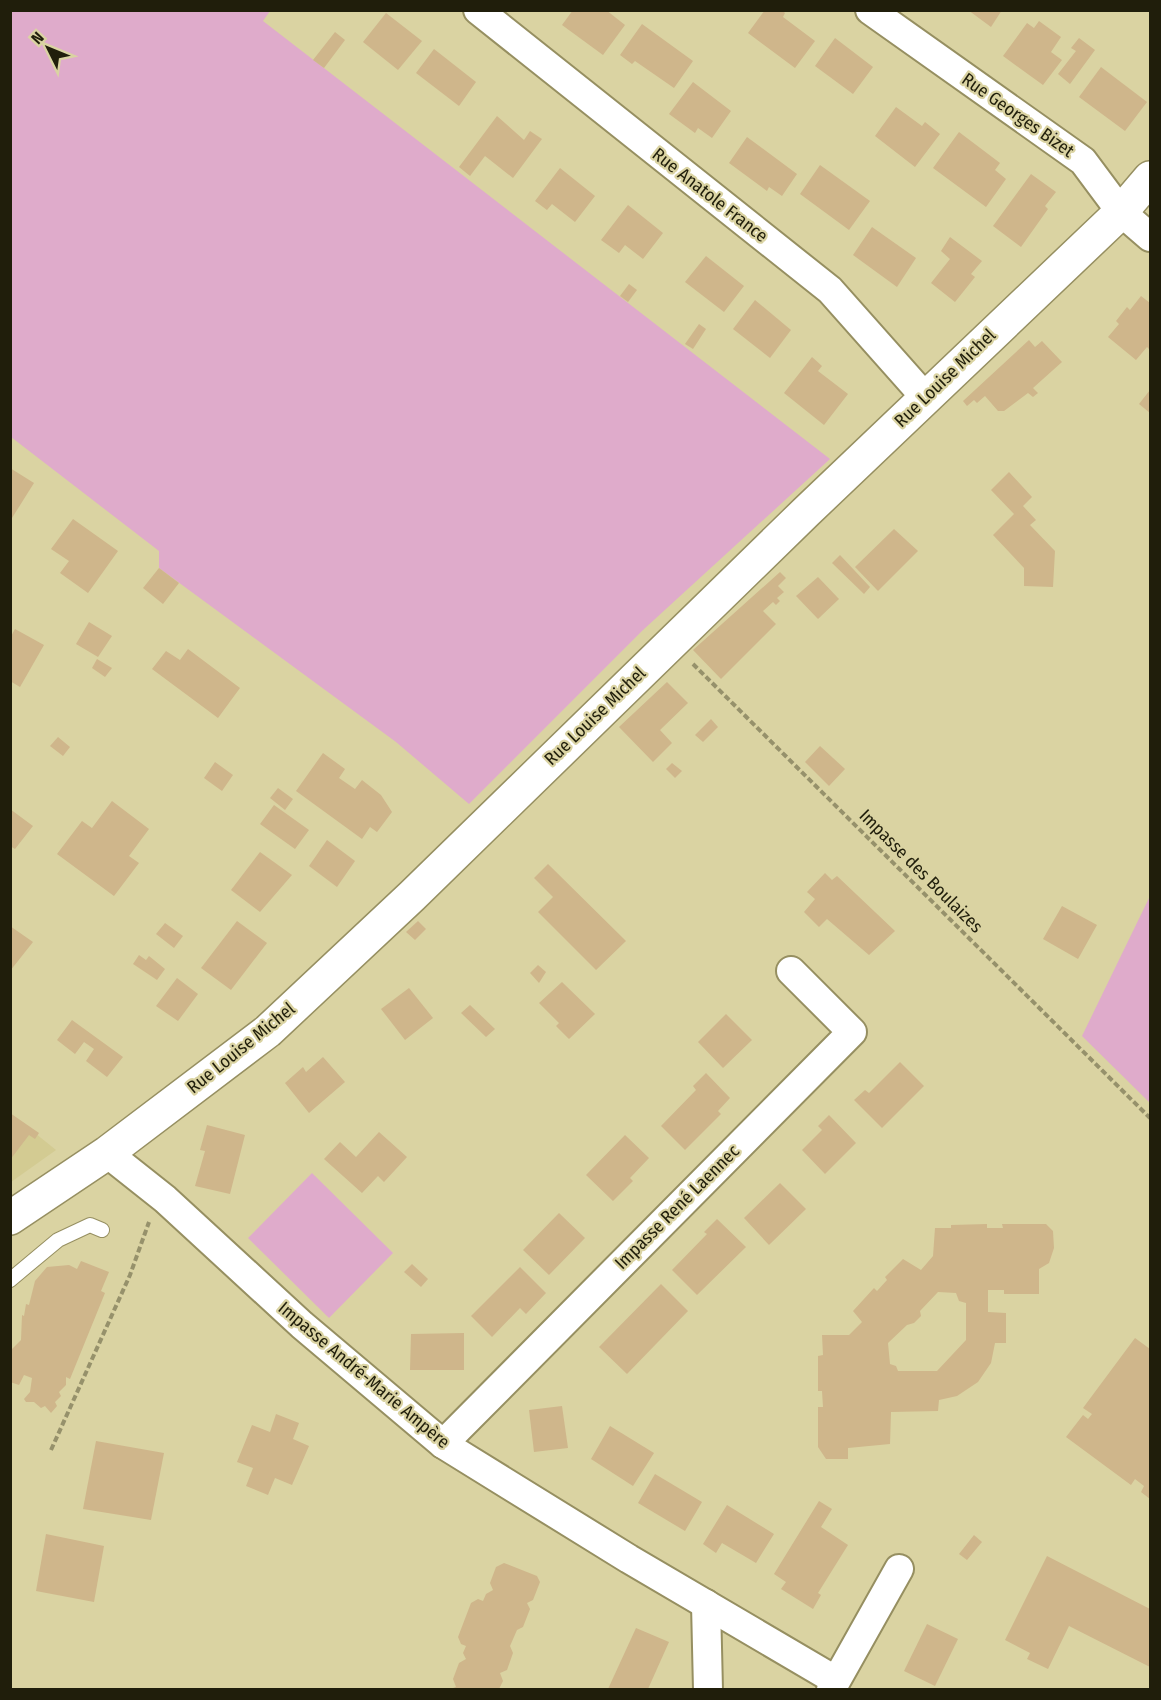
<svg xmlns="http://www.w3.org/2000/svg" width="1161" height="1700" viewBox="0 0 1161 1700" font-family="'Fira Sans Condensed',sans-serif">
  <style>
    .built { fill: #d3cb92 }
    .green { fill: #dfabcb }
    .building { fill: #cfb68b; fill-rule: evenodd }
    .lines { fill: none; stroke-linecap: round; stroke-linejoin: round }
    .lane-casing { stroke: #968f61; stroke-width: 16 }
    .street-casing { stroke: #968f61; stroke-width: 32 }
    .secondary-casing { stroke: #968f61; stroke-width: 36 }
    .path { stroke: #96916b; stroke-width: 4; stroke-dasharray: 6 3; stroke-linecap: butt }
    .lane { stroke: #fff; stroke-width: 14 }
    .street { stroke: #fff; stroke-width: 28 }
    .secondary { stroke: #fff; stroke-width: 33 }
    .labels { text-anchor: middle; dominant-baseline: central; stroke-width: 4.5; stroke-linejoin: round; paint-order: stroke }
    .street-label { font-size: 18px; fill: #201e0b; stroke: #dad3a2 }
  </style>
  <rect width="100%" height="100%" fill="#dad3a2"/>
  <polygon class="built" points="10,1113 56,1150 11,1182 10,1182"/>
  <g class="green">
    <polygon points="10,11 270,11 263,21 830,459 643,630 469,804 396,742 159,568 159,551 11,437"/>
    <polygon points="1150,896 1150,1103 1082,1036"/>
    <polygon points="312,1173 393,1253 329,1318 248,1238"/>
  </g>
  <g class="building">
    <polygon points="573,10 606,10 625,25 603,55 562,25"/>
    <polygon points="765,10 782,10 785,13 783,17 815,41 795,68 748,33"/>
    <polygon points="968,10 1002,10 991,27"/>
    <polygon points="386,13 422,41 398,70 363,42"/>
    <polygon points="1039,21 1061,37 1051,52 1062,60 1043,85 1003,56 1027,23 1034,28"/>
    <polygon points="642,24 693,61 674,88 635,61 632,64 620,55"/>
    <polygon points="335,32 345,40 324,68 313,60"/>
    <polygon points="835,38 873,67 853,94 815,66"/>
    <polygon points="1079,38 1095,50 1070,84 1058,74 1076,51 1071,48"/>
    <polygon points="434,49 476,82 459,106 416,73"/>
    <polygon points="1101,67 1147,102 1125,131 1079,97"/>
    <polygon points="693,82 731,111 712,138 698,128 695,133 669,114"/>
    <polygon points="896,107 922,126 925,122 940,134 915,167 875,136"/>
    <polygon points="497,116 524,140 530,131 542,139 513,178 485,156 470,176 459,167"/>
    <polygon points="959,132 1000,163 995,170 1006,179 986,207 933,168"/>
    <polygon points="747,137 797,174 782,196 769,187 767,191 729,163"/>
    <polygon points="820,165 870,201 849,230 800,194"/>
    <polygon points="560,168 595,196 575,222 552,204 547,210 535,201"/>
    <polygon points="1031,174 1056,192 1045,206 1048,209 1021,247 993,226"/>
    <polygon points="628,205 663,233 643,259 625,245 619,253 601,240"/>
    <polygon points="872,227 916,258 897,287 853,255"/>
    <polygon points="950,237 982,261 971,274 975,277 955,302 931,283 950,259 941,251"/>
    <polygon points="706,256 744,286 724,312 685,282"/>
    <polygon points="629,284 637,290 628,302 620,296"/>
    <polygon points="1141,296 1150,303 1150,350 1147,347 1136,360 1108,337 1119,324 1116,321 1127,307 1130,310"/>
    <polygon points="755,300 791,330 770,358 733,329"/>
    <polygon points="699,324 706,329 693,349 685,344"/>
    <polygon points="1029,340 1035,347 1042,341 1062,362 1033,388 1038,393 1033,397 1028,393 1004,411 998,411 985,396 977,403 974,400 967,406 963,401"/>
    <polygon points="812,357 822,366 818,371 848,394 824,425 784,393"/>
    <polygon points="1150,390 1150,413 1139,404"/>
    <polygon points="10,468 34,483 12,518 10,517"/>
    <polygon points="1009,472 1032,497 1023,506 1036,520 1030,525 1055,551 1053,587 1024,586 1024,568 993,535 1014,514 991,490"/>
    <polygon points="73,519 118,551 88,593 60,573 69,561 51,549"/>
    <polygon points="894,529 918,551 878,591 855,567"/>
    <polygon points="840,555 870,587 864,594 832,563"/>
    <polygon points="159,568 179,583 163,604 143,588"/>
    <polygon points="780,572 786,578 778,586 784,592 777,598 780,601 776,605 773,602 763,611 776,624 721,679 693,650"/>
    <polygon points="818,577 839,599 818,619 796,596"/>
    <polygon points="89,622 112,636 98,657 76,644"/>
    <polygon points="15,629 44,645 20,687 10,681 10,638"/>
    <polygon points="188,649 240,688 218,718 152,669 166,651 180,660"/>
    <polygon points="97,659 112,668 105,677 92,668"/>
    <polygon points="667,682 688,703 660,730 672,743 653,762 619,727"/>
    <polygon points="711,719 718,727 703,742 695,735"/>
    <polygon points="58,737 70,747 63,756 50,746"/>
    <polygon points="820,746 845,769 829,786 805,762"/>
    <polygon points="323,753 345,769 339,778 355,789 362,780 381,795 392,812 377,832 370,827 362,839 296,791"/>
    <polygon points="215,762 233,775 222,791 204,778"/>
    <polygon points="672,763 682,771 675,778 666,769"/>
    <polygon points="278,788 293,799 285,810 270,798"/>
    <polygon points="112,801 149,829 129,856 139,863 114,896 57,854 82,821 92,828"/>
    <polygon points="274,805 309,830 295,849 260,824"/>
    <polygon points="10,809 33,826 15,849 10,846"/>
    <polygon points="327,840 355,861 337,887 309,866"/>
    <polygon points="260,852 292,875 260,912 231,890"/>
    <polygon points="548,864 626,941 596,970 538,912 553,897 534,878"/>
    <polygon points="825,873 832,880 837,876 895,931 869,955 827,919 819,927 804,912 815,899 807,892"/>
    <polygon points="1062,906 1097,925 1078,959 1043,939"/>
    <polygon points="237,921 267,943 231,990 201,968"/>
    <polygon points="418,921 426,929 415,940 406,932"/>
    <polygon points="165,923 183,936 174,948 156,934"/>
    <polygon points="10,926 33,942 10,971"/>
    <polygon points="139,955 146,960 149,956 165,969 157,980 133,964"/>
    <polygon points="538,965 546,972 539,983 530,973"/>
    <polygon points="177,978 198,994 178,1021 156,1006"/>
    <polygon points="562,982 595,1014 569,1039 556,1026 559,1023 539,1003"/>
    <polygon points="409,988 433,1018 405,1040 381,1009"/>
    <polygon points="470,1005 495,1029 486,1037 461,1013"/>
    <polygon points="726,1014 752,1040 723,1068 698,1042"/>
    <polygon points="72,1020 123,1057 107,1077 86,1061 94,1049 84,1042 75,1054 57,1040"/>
    <polygon points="323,1057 345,1082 309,1113 285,1083 303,1067 306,1072"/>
    <polygon points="900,1062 924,1086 882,1128 854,1100 865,1090 869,1093"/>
    <polygon points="706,1073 730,1098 718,1111 721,1114 685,1150 661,1126 696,1090 693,1086"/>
    <polygon points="10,1113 39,1133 35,1139 29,1135 10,1160"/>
    <polygon points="829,1115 856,1143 825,1174 802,1150 822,1130 818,1126"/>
    <polygon points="207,1125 245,1135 230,1194 195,1186 205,1151 200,1150"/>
    <polygon points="379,1132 407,1157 384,1182 378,1176 362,1193 324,1159 340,1142 356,1157"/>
    <polygon points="625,1135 649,1158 630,1178 633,1181 613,1201 586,1175"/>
    <polygon points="780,1183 806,1209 769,1245 744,1218"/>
    <polygon points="559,1213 585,1238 549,1275 523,1250"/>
    <polygon points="717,1219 746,1247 697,1295 672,1270 707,1234 704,1232"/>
    <path d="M987 1224V1228H1003L1002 1224H1046L1053 1231 1054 1248 1049 1263 1039 1269V1294H1004V1290H988V1312L1006 1313V1343H995L991 1363 978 1382 957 1396 939 1400 938 1411 891 1412 890 1444 848 1448V1459H826L818 1447V1407H823L822 1391H818V1356L823 1355 822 1335H849L862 1322 853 1311 874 1288 877 1291 887 1280 885 1277 903 1259 921 1270 933 1256 935 1228H951V1225ZM938 1292 956 1293 959 1301 966 1303V1340L937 1371H898L896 1366 890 1364 888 1343 907 1325 914 1323 921 1316 920 1311Z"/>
    <polygon points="81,1261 109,1272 101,1291 105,1293 70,1379 66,1377 66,1385 59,1392 61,1396 55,1402 57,1406 51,1413 45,1406 41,1408 34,1402 26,1402 24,1399 30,1392 32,1378 24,1375 19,1385 10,1382 10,1351 21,1340 22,1315 24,1316 26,1304 29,1305 35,1281 47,1267 69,1265 77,1269"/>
    <polygon points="412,1264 428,1279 421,1287 404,1272"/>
    <polygon points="520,1267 546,1293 526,1314 520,1308 492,1337 471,1316"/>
    <polygon points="661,1284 688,1311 627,1374 599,1347"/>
    <polygon points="464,1333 464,1370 410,1370 411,1334"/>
    <polygon points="1135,1338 1150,1349 1150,1499 1141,1492 1144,1486 1135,1479 1131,1485 1066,1437 1083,1415 1088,1419 1092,1414 1083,1408"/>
    <polygon points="562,1406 568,1448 534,1452 529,1410"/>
    <polygon points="276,1414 299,1423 293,1439 309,1446 292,1485 275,1478 268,1495 246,1486 253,1468 237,1462 252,1425 270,1432"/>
    <polygon points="610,1426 654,1453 633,1486 591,1459"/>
    <polygon points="96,1441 164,1453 151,1520 83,1509"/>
    <polygon points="655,1474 702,1502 685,1531 638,1503"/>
    <polygon points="819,1501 832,1509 821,1527 848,1545 818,1593 821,1595 813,1609 781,1589 786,1582 774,1574"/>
    <polygon points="727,1505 774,1534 756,1563 722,1543 716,1553 703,1544"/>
    <polygon points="46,1534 104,1546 94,1602 36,1591"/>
    <polygon points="974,1535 982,1542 967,1560 959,1554"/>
    <polygon points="1047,1556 1150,1609 1150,1667 1069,1626 1048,1669 1027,1659 1030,1653 1005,1640"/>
    <polygon points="504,1563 537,1576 540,1582 533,1600 527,1603 530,1609 523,1627 517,1630 510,1646 513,1653 507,1670 500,1673 503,1681 499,1689 450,1689 456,1687 453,1679 459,1663 466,1659 463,1653 466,1646 461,1644 458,1637 471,1603 478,1599 483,1601 486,1594 493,1590 490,1583 496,1567"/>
    <polygon points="927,1624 958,1639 935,1686 904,1671"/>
    <polygon points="636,1628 669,1642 648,1689 608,1689"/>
  </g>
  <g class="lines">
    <defs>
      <polyline id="lane" points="10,1280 58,1240 90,1225 102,1230"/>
      <g id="street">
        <polyline points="478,10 830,290 925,397"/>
        <polyline points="870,10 1083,161 1121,212 1150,237"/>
        <polyline points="107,1153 165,1199 302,1325 443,1444 629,1559 835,1680"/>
        <polyline points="443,1444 852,1032 791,971"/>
        <polyline points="706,1604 708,1690"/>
        <polyline points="831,1690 899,1569"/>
      </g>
      <polyline id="secondary" points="10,1218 107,1153 268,1031 412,896 806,512 1121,212 1150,178"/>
    </defs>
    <use href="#lane" class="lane-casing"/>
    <use href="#street" class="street-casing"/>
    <use href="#secondary" class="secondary-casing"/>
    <g class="path">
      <polyline points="693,664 1150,1118"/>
      <polyline points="51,1450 130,1275 149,1222"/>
    </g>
    <use href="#lane" class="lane"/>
    <use href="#street" class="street"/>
    <use href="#secondary" class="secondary"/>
  </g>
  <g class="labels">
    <g class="street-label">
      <text transform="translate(1018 115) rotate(35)">Rue Georges Bizet</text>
      <text transform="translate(710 195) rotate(38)">Rue Anatole France</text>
      <text transform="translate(945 378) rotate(-44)">Rue Louise Michel</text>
      <text transform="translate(595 716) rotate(-44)">Rue Louise Michel</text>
      <text transform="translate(921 871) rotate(45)">Impasse des Boulaizes</text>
      <text transform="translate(241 1048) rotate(-39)">Rue Louise Michel</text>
      <text transform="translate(677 1207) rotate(-45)">Impasse René Laennec</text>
      <text transform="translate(364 1375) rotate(40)">Impasse André-Marie Ampère</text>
    </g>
  </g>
  <rect width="1161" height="1700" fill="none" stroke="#201e0b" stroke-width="24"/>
  <g transform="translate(48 48) rotate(313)" stroke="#dad3a2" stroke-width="4.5" paint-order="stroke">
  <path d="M0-4.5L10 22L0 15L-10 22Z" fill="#201e0b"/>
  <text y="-9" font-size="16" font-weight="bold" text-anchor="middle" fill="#201e0b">N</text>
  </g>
</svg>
